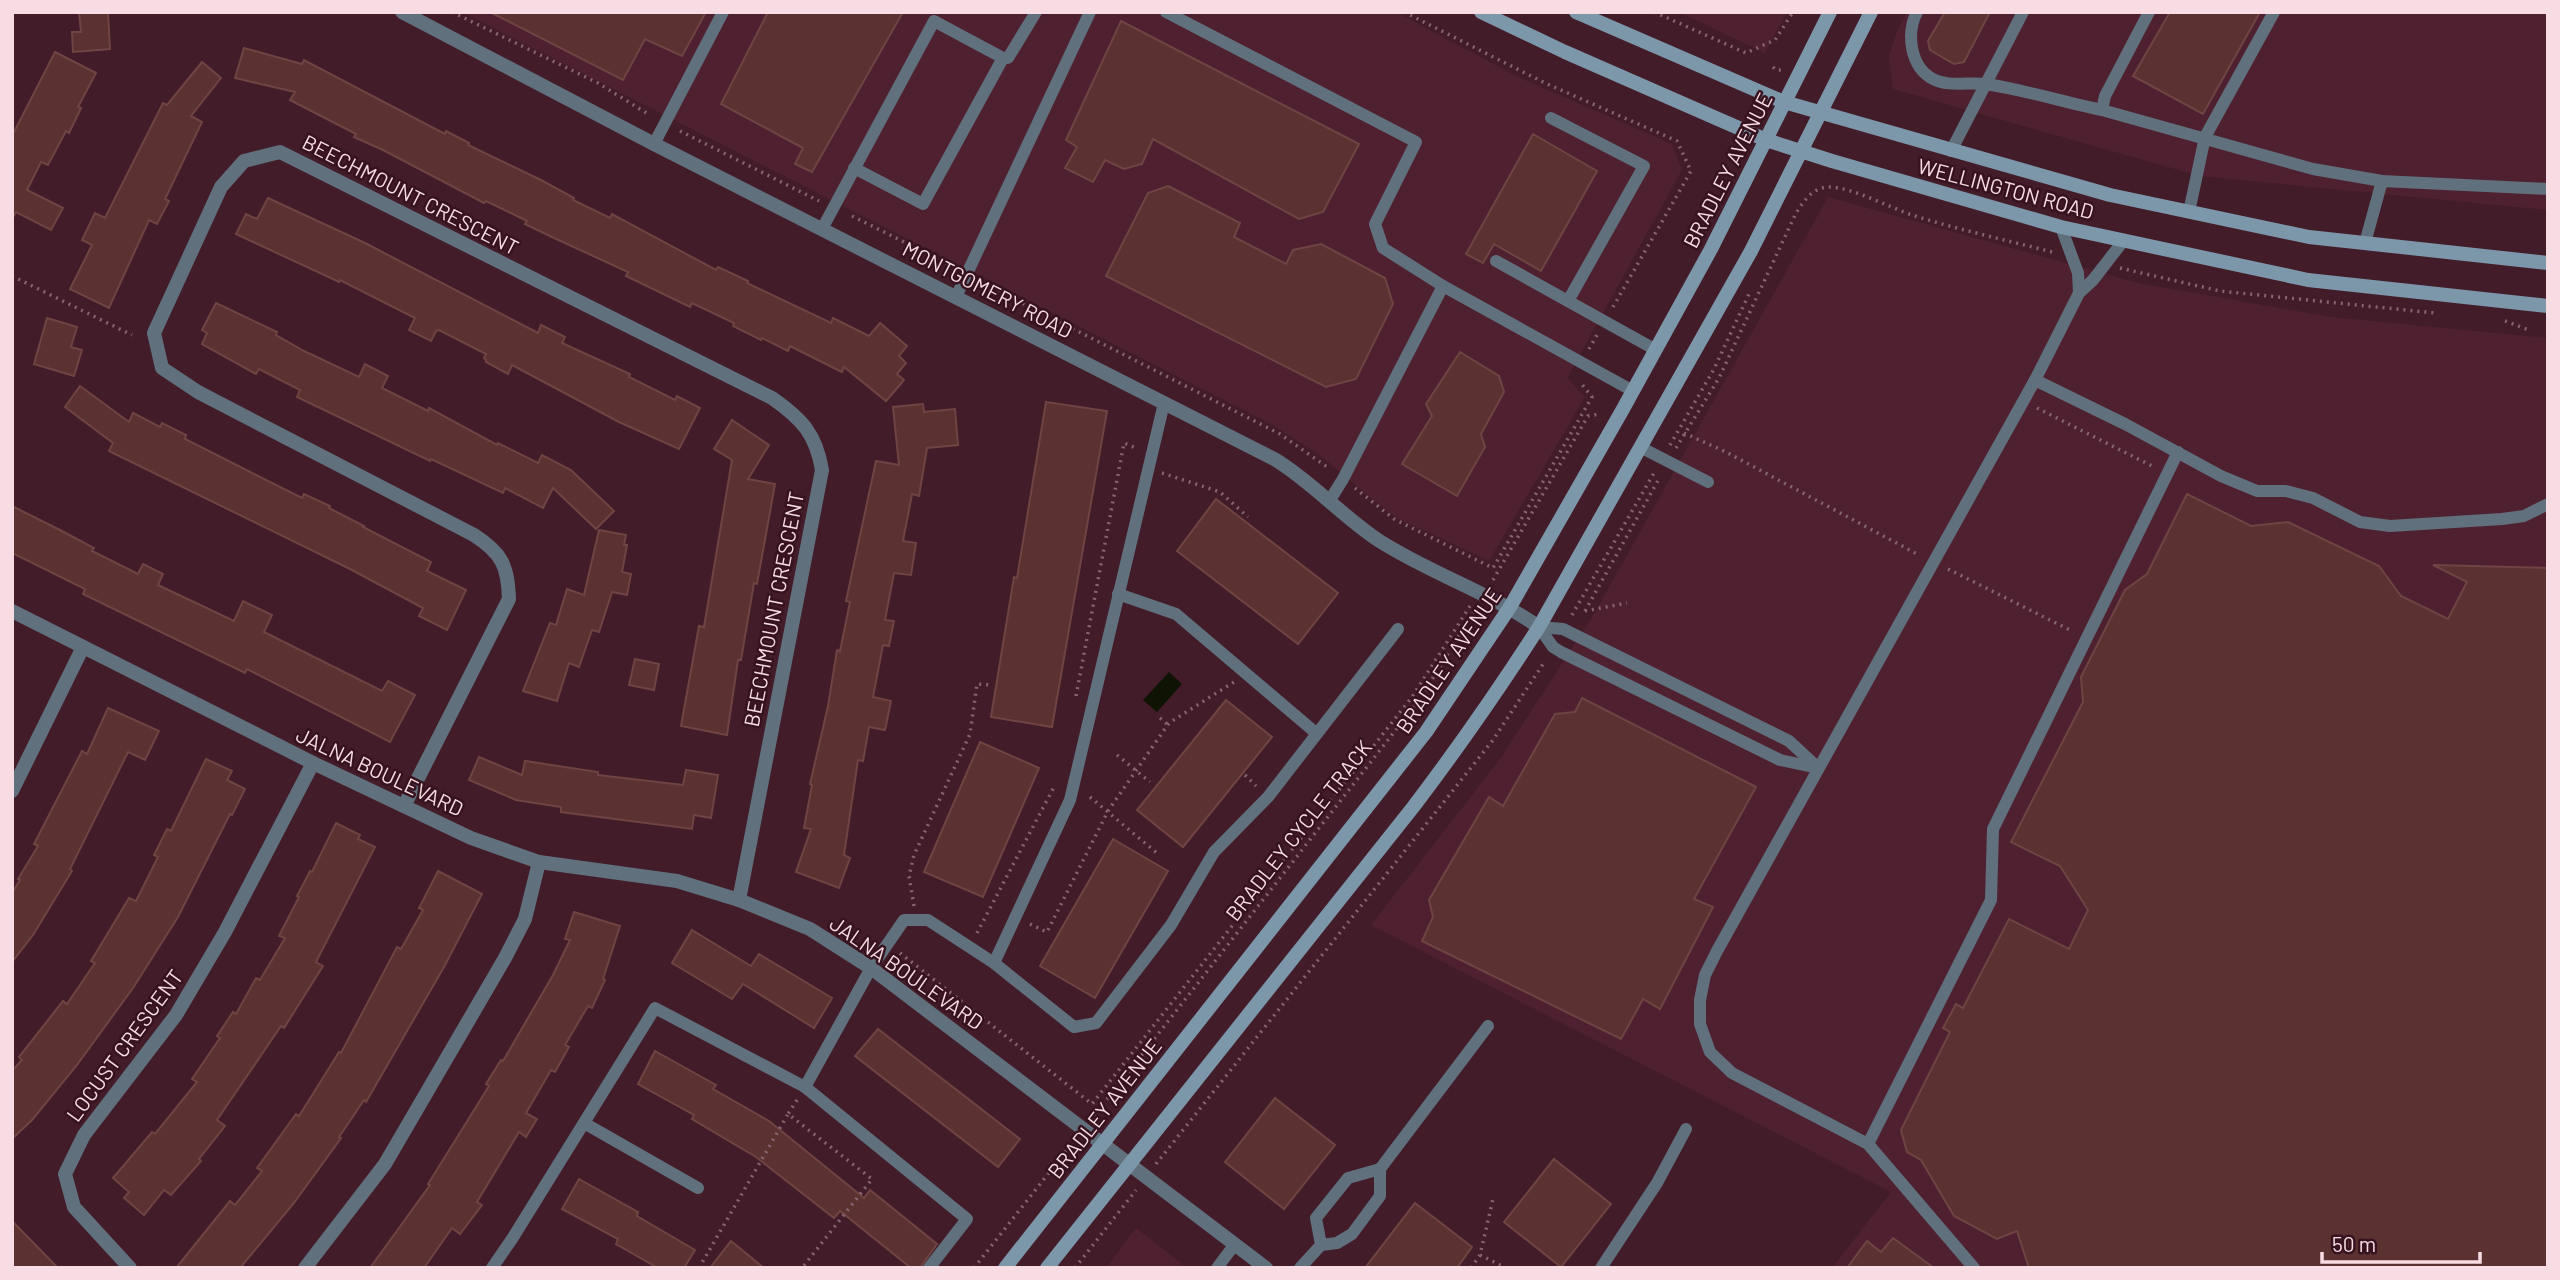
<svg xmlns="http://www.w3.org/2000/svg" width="2560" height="1280" viewBox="0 0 2560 1280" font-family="Barlow,sans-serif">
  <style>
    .built { fill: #4f2130 }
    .water { fill: #0f1303 }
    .building { fill: #5b3131; stroke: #704443; stroke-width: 2 }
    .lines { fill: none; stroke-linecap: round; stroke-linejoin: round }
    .path { stroke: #876570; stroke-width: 3.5; stroke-dasharray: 2 5; stroke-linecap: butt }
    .service { stroke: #60707c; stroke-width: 12 }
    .minor { stroke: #60707c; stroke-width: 14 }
    .tertiary { stroke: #60707c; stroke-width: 14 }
    .secondary { stroke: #7d97aa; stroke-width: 14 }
    .labels { text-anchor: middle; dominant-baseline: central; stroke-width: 5; stroke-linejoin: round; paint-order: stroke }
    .street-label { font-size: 21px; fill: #f7dde3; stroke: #37121f }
  </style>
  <rect width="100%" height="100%" fill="#421c29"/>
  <g class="built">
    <polygon points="462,12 1396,12 1518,77 1672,144 1682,170 1567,378 1585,397 1489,561 1393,516 1321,456 1271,424"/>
    <polygon points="1679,12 1787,12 1765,53"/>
    <polygon points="1907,12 2548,12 2548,210 2200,176 1893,89 1889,56 1897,31"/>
    <polygon points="1828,197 2138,283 2331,317 2548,338 2548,1268 1832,1268 1891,1192 1371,925 1500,759 1594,614"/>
    <polygon points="1136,1228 1187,1268 1106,1268"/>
  </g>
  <polygon class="water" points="1169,672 1182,684 1157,712 1143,700"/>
  <g class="building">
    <polygon points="79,12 108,12 110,49 73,52 72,32 81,32"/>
    <polygon points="490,12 706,12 682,56 645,39 623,80"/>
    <polygon points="768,12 903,12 812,172 795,164 803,148 721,104"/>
    <polygon points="1945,12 1990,12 1964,62 1954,64 1930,50 1928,41"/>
    <polygon points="2170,12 2260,12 2203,114 2133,76"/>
    <polygon points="1121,21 1359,144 1323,212 1299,219 1153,139 1142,164 1124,169 1105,160 1093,182 1065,168 1077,147 1066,140"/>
    <polygon points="244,48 302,64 304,60 445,134 446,131 469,143 468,145 541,180 574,198 573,200 610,218 612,214 716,270 718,267 748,281 747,283 831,323 833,318 869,336 880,323 907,346 899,356 906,363 897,374 904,380 886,401 844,367 842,372 790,346 788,351 762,338 761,340 733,326 734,323 692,303 690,307 626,276 628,272 554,238 525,224 527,221 486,201 484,203 383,150 354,137 356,134 290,100 295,92 235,78"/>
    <polygon points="55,52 96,73 78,107 81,108 69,133 66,131 48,165 41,162 27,190 63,208 51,230 16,212 12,219 12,136"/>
    <polygon points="202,62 221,78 191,116 202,122 165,199 169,201 157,224 149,220 109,308 70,289 92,245 82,240 95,213 105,218 163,103 167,105"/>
    <polygon points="1533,134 1597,171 1541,271 1494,244 1483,263 1466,254"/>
    <polygon points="1168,186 1240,223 1234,237 1286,264 1293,250 1321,244 1385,278 1393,304 1356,379 1326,387 1106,276 1148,193"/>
    <polygon points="268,198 365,243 538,333 541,325 565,337 562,343 630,374 629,377 675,400 677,396 700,408 679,449 619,422 512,365 508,374 486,362 486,360 484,358 486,354 439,330 436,331 431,341 409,330 415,318 340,280 339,282 236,234 246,214 257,219"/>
    <polygon points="216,303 277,332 276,335 304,351 359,377 365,364 388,376 382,388 428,411 429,408 497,445 498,443 538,463 542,455 571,470 614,511 596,529 553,488 543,508 505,488 503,493 431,459 430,461 297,397 300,390 259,369 256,374 202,344 207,333 202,330"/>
    <polygon points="47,318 77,327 71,347 82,350 74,376 34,364"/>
    <polygon points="1460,352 1499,376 1504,392 1481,434 1485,447 1457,496 1402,464 1432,416 1426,404"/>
    <polygon points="80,386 129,422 133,413 160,427 162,423 186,435 185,439 302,498 304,494 330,506 329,508 364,526 363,527 431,562 427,571 466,590 447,630 419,616 423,608 350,569 109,451 113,443 65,407"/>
    <polygon points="1046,402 1107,411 1052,727 991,717 1014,577 1017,578"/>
    <polygon points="923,404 924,412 955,409 958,445 927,448 919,496 912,494 903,541 916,543 911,575 894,573 885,620 894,621 889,646 883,645 873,697 891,701 885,730 869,727 863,761 858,760 844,855 850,858 839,888 796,872 811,829 804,828 812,785 810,784 828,706 837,650 840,651 850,602 846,601 876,461 899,465 893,407"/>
    <polygon points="732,420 769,445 748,479 775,484 757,584 754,583 741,660 738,660 727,735 681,726 699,626 704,627 732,460 714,449"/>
    <polygon points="2187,494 2251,526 2288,522 2379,566 2401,596 2448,619 2467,582 2433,565 2548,568 2548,1268 2029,1268 2017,1231 1997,1239 1954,1216 1921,1160 1907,1152 1901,1130 1950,1032 1943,1028 1956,1004 1963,1008 2009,919 2069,949 2088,910 2060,866 2011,842 2083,702 2081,677 2125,590 2147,574"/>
    <polygon points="1216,499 1338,593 1298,644 1177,551"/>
    <polygon points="12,506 60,530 94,548 92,551 138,574 143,564 163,574 158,585 160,586 234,621 243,601 272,615 264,632 382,691 388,681 415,695 390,742 247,669 245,673 83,594 85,589 12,553"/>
    <polygon points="599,530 626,535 624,545 627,545 622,572 631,574 627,595 612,592 599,632 592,630 579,667 569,663 557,701 523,691 550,623 556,625 567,589 584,595"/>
    <polygon points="635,659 659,664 654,690 629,685"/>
    <polygon points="1582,698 1756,787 1694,899 1713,907 1660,1009 1643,999 1621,1039 1422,941 1433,917 1429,900 1489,797 1503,806 1555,714 1575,712"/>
    <polygon points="1226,700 1272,737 1183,847 1137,810"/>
    <polygon points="108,708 159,731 145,760 128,752 70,869 72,871 33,935 12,962 12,893 20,880 18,879 38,846 34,844 82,751 87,754"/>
    <polygon points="980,742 1039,768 983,897 924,872"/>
    <polygon points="479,757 522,775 525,761 598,772 598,775 683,785 686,770 718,775 711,818 694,815 692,829 561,812 561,807 516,800 469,780"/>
    <polygon points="206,759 232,771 227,780 245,789 232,815 230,814 178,917 133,988 77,1065 32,1120 12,1139 12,1071 22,1060 19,1057 63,1001 67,1004 95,963 91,961 129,898 136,901 158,857 154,855 167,829 171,831"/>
    <polygon points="336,823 360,835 358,839 375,847 316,962 323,966 284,1028 281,1026 217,1120 225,1126 199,1159 201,1161 171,1195 164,1190 144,1215 124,1198 129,1192 113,1178 152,1132 155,1134 197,1082 192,1079 220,1038 217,1036 233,1012 236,1014 256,978 260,980 285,938 279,936 299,897 297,896 310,871 312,872"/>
    <polygon points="1113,839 1168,871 1095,998 1040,966"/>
    <polygon points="438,871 482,894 444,967 366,1102 364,1100 339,1137 341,1138 294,1203 240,1268 176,1268 230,1201 235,1205 262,1171 257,1168 296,1114 299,1116 339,1052 341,1053 397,947 401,949 423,910 419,908"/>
    <polygon points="574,912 620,926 603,979 605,980 592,1008 588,1006 565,1045 569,1047 555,1072 551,1070 526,1113 537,1119 526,1137 519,1132 477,1202 482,1205 460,1234 452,1228 424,1268 370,1268 430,1185 428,1184 489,1086 486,1084 501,1060 503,1061 553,975 570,940 565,939"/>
    <polygon points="692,930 751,966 759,954 832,998 814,1028 743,984 732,999 672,963"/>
    <polygon points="878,1029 1020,1139 998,1167 855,1056"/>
    <polygon points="655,1051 716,1085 713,1089 769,1121 864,1198 870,1190 937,1244 920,1268 911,1268 840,1211 834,1218 756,1157 692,1119 694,1115 638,1084"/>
    <polygon points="1275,1098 1335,1145 1284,1209 1225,1162"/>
    <polygon points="1554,1159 1611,1204 1561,1267 1504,1222"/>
    <polygon points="579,1179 638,1212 637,1216 695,1250 684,1268 658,1268 616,1244 618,1239 562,1209"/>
    <polygon points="1415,1203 1472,1247 1457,1268 1365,1268"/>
    <polygon points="12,1221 58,1268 12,1268"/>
    <polygon points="1893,1238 1934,1268 1847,1268 1867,1241 1881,1252"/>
    <polygon points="731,1241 764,1268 710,1268"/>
  </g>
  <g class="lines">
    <g class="path">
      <polyline points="452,12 598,83 648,114"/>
      <polyline points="1404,12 1545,83 1677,141 1691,171 1613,307"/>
      <polyline points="1654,12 1746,53 1775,40 1793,12"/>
      <polyline points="1773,67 1776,70 1781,70"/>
      <polyline points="680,131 819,201"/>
      <polyline points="852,216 954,267"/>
      <polyline points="2120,268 2220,291 2435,313"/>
      <polyline points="12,276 132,335"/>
      <polyline points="979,281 1280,434 1330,469"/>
      <polyline points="2505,321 2529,330"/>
      <polyline points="1589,349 1597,335"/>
      <polyline points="2037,408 2152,466"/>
      <polyline points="1684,433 1726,452 1919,555"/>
      <polyline points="1670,445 1714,369 1749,294"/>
      <path d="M1676 448 1719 378 1796 213C1804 201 1812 188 1828 187 1853 187 1890 208 1915 216 1960 230 2006 240 2052 252"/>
      <polyline points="1162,473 1220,492 1248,517"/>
      <polyline points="1355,488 1394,519 1493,568 1592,397 1580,382"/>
      <polyline points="1948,569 2072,631"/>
      <polyline points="1493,580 1588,416 1600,414"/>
      <polyline points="1585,611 1660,477"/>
      <polyline points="1585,611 1627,603"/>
      <polyline points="1572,615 1654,473"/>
      <polyline points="1076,696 1124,443 1138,449"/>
      <polyline points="1160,718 1168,725"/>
      <polyline points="1117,755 1150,782"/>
      <polyline points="1245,775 1256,786"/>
      <polyline points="1090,797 1158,854"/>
      <polyline points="914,906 909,876 914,855 970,734 977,684 991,685"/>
      <polyline points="1030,924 1047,932 1108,811 1169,723 1234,682"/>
      <polyline points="977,933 1055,785"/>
      <polyline points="900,953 1092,1104 1412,697 1470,606"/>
      <polyline points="797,1100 788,1114 872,1179 802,1268"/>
      <polyline points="1094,1116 1420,699 1476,608"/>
      <polyline points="1156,1164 1493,740 1545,661"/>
      <polyline points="1480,1255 1506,1268"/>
      <polyline points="699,1268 788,1114"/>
      <polyline points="974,1268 1074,1141"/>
      <polyline points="1075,1268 1136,1190"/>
      <polyline points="1471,1268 1480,1255 1493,1199"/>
    </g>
    <g class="service">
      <polyline points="1166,12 1416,142 1375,224 1383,248 1443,286 1633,391"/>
      <path d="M1917 12C1906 33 1910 67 1933 79 1947 87 1970 82 1986 84 2025 90 2064 102 2102 110"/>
      <polyline points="2149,12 2105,96 2102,110 2313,169 2382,181 2548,189"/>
      <polyline points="1551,118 1644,166 1568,301"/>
      <polyline points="654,144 723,12"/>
      <polyline points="1951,151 2023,12"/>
      <polyline points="854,168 923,204 1003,58"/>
      <polyline points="2189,212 2205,137 2274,12"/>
      <polyline points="2061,227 2078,273 2079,293"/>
      <polyline points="822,229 934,21 1003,58 1008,58 1036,12"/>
      <polyline points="2365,243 2382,181"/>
      <polyline points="1496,261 1656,350"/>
      <polyline points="956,297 1090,12"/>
      <polyline points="2035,380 2125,424 2221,476 2257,491 2286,491 2313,498 2360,522 2390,526 2502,519 2524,516 2548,504"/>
      <polyline points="1640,447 1708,482"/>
      <polyline points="1330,500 1343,479 1443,286"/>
      <polyline points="1118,594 1176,614 1316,733"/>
      <polyline points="1539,627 1553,647 1561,652 1780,760 1818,768"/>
      <polyline points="1539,627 1563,629 1789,741 1817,767"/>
      <polyline points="994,963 1070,800 1164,403"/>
      <polyline points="805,1087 871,968 904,920 928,920 994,963 1074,1027 1096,1023 1171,925 1214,852 1268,797 1398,629"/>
      <polyline points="584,1123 698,1188"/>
      <polyline points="1868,1144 1991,900 1993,829 2178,452"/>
      <polyline points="1380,1169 1488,1026"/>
      <polyline points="492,1268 512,1239 655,1008 805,1087 967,1219 929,1268"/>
      <polyline points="1217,1268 1235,1244"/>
      <polyline points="1300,1268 1321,1245 1337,1243 1352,1234 1380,1196 1380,1169 1348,1178 1316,1218 1321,1245"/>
      <polyline points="1601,1268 1657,1183 1686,1129"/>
      <polyline points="1974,1268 1868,1144 1732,1073 1710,1052 1700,1024 1700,1000 1705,975 1717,951 2035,380 2079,293 2093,280 2124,240"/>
    </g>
    <g class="minor">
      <polyline points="12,791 83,647"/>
      <path d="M404 806 509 599C508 566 502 553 474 535L198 392 162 368 154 333 221 187 244 161 280 152 772 398C802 419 816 434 822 470L739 900"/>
      <polyline points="130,1268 74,1207 65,1174 84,1135 176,1015 225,932 313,763"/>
      <polyline points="305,1268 385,1164 505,958 525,919 539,862"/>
    </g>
    <g class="tertiary">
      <path d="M402 12 654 144 1276 460C1313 483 1342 516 1378 540 1429 573 1489 592 1539 627"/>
      <polyline points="12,611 313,763 471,838 539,862 677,881 739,900 810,929 871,968 1266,1268"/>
    </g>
    <g class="secondary">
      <polyline points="1481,12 1565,52 1766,140 1832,161 2061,227 2308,280 2548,306"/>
      <polyline points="1576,12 1784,102 2110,195 2309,237 2548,263"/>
      <polyline points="1005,1268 1426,732 1510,607 1623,409 1711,249 1830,12"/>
      <path d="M1047 1268 1414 806C1458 748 1499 689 1539 627L1751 251 1871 12"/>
    </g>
  </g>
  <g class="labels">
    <g class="street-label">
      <text transform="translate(1727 170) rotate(-63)">BRADLEY AVENUE</text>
      <text transform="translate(2006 188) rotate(15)">WELLINGTON ROAD</text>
      <text transform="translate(411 194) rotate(27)">BEECHMOUNT CRESCENT</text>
      <text transform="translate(988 289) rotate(27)">MONTGOMERY ROAD</text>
      <text transform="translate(773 609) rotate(-79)">BEECHMOUNT CRESCENT</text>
      <text transform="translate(1448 660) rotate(-56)">BRADLEY AVENUE</text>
      <text transform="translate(380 771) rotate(25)">JALNA BOULEVARD</text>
      <text transform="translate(1298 830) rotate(-52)">BRADLEY CYCLE TRACK</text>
      <text transform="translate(907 972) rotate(35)">JALNA BOULEVARD</text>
      <text transform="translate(124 1045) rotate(-54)">LOCUST CRESCENT</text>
      <text transform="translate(1104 1108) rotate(-52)">BRADLEY AVENUE</text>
    </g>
  </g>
  <rect width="2560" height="1280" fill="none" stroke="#f7dde3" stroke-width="28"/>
  <path d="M2322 1252v10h158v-10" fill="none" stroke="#f7dde3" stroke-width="3.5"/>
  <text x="2332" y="1252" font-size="21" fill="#f7dde3" stroke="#37121f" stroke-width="5" paint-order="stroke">50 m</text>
</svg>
